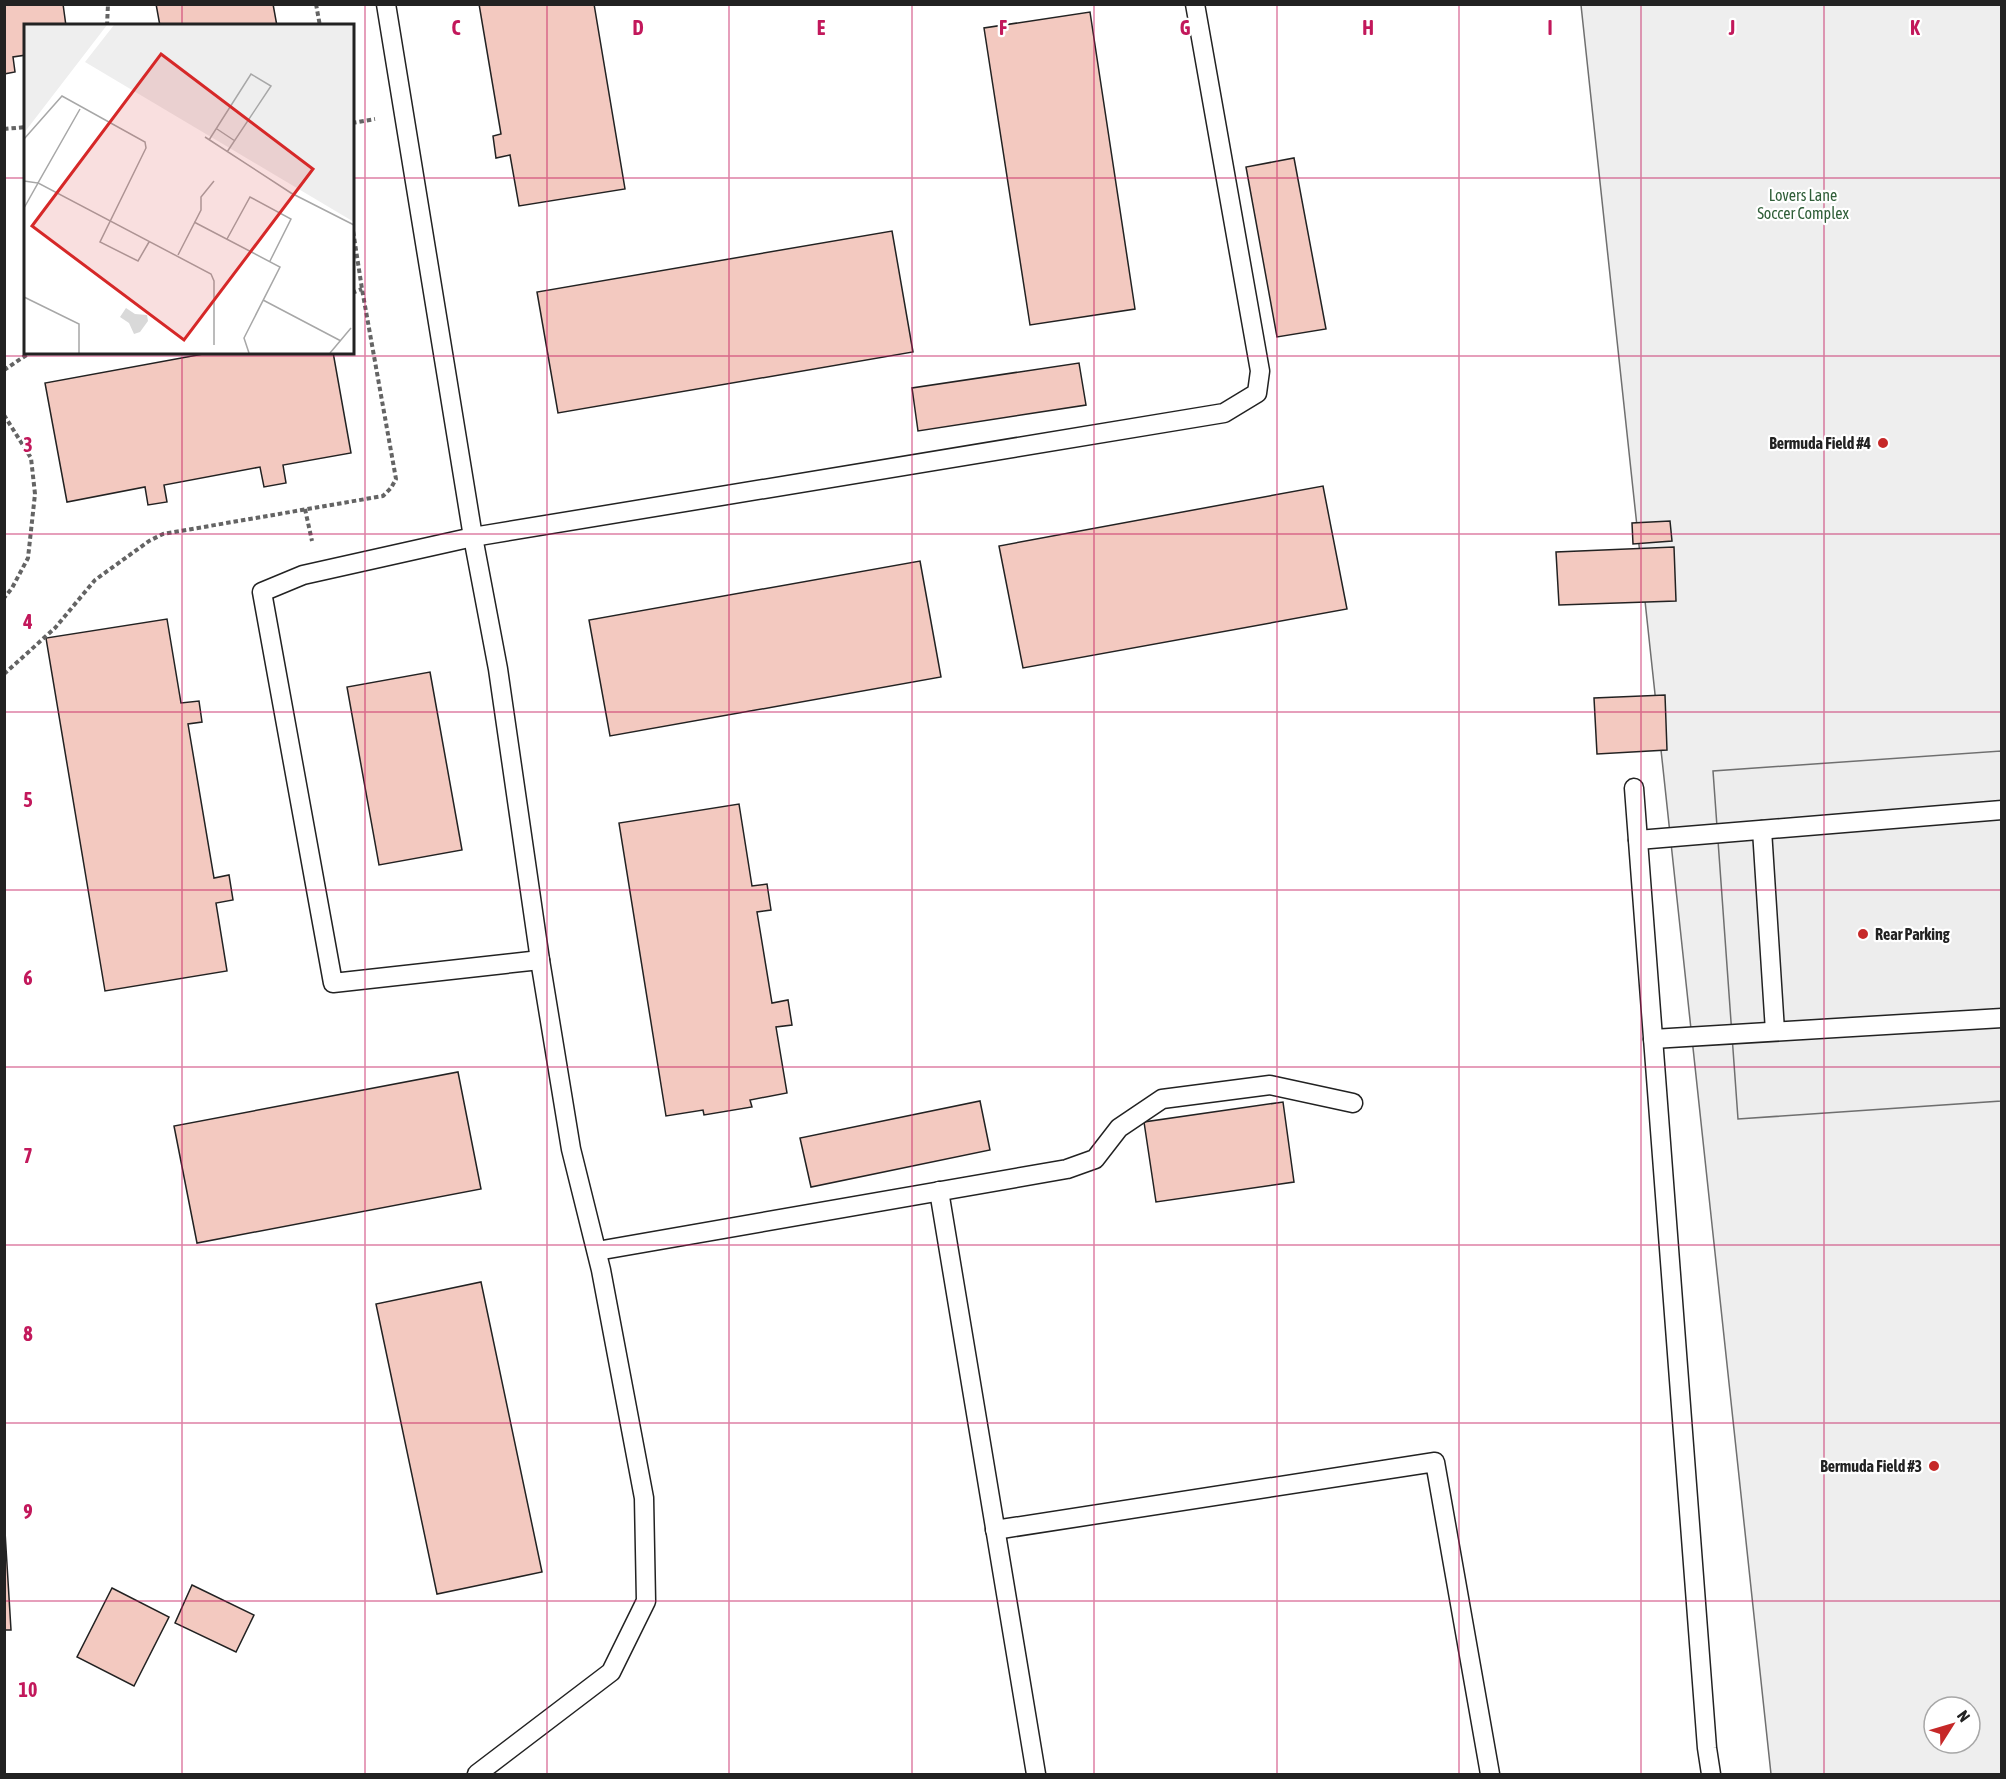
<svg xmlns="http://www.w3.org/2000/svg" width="2006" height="1779" viewBox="0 0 2006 1779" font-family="'Asap Condensed',sans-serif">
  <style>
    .green { fill: #eee; stroke: #6f6f6f; stroke-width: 1.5; fill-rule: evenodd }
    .parking { fill: #ededed; stroke: #6f6f6f; stroke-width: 1.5 }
    .building { fill: #f3c9c0; stroke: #222; stroke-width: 1.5 }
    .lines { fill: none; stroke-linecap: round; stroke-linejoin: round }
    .lane-casing { stroke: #222; stroke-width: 21 }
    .path { stroke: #646464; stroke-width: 4; stroke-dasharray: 4.5 3; stroke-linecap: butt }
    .lane { stroke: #fff; stroke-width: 18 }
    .grid { fill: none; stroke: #c2185b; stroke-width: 1.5; stroke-opacity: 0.55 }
    .poi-dot { fill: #c62828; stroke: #fff; stroke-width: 2 }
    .labels { text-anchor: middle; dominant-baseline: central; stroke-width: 4.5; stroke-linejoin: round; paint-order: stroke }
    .park-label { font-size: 16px; fill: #2f5e38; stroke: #fff }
    .poi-label { font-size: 16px; font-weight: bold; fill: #222; stroke: #fff; text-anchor: end }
    .inset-road { fill: none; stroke: #a7a7a7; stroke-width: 1.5 }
    .view { fill: #d62828; fill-opacity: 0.15; stroke: #d62828; stroke-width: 3 }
    .inset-edge { fill: none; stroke: #222; stroke-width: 3 }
    .grid-label { font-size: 20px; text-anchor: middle; font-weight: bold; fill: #c2185b; stroke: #fff; stroke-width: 4.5; stroke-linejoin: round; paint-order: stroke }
  </style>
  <rect width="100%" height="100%" fill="#fff"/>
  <path class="green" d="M1581 5H2001V1774H1771ZM1934 1707H1970V1743H1934Z"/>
  <polygon class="parking" points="2001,751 2001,1101 1738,1119 1713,771"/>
  <g class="building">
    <polygon points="4,4 63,4 66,26 26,26 26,55 13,57 15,72 4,74"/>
    <polygon points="156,4 273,4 277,26 160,26"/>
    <polygon points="479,4 594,4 625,189 519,206 510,155 496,158 493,136 501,134"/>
    <polygon points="1090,12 1135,309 1030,325 984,28"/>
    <polygon points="1294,158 1326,329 1277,337 1246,167"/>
    <polygon points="892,231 913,352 558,413 537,292"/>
    <polygon points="214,352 333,352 351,453 283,465 286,483 264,487 260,467 164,485 167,502 148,505 145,487 67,502 45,383"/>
    <polygon points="1079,363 1086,405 918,431 912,388"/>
    <polygon points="1323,486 1347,609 1023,668 999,546"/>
    <polygon points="1670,521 1672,541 1633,544 1632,523"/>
    <polygon points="1674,547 1676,601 1559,605 1556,552"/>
    <polygon points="920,561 941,677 610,736 589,620"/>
    <polygon points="167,619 181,703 199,701 202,722 188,724 214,878 229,875 233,900 216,903 227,971 105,991 46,638"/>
    <polygon points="430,672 462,850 379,865 347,687"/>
    <polygon points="1665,695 1667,750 1597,754 1594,698"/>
    <polygon points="739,804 752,886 767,884 771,910 757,912 772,1003 788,1000 792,1025 776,1027 787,1093 750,1100 752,1107 704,1115 703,1110 666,1116 619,823"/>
    <polygon points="458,1072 481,1189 197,1243 174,1126"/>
    <polygon points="980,1101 990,1150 811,1187 800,1138"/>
    <polygon points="1283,1102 1294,1182 1156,1202 1144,1122"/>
    <polygon points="481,1282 542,1572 437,1594 376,1304"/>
    <polygon points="4,1515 11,1630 4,1630"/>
    <polygon points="192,1585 254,1615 236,1652 175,1623"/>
    <polygon points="112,1588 169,1617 134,1686 77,1657"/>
  </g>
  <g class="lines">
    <defs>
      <g id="lane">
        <polyline points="386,4 473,537 498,669 540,960 571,1149 601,1270 644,1498 646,1601 611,1672 477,1774"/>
        <polyline points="1634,788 1707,1748 1711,1774"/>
        <polyline points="1762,830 1775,1031"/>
        <polyline points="1638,840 2002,810"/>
        <polyline points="540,960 333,983 262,592 303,575 473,537 1224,413 1257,393 1260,371 1195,4"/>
        <polyline points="1653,1039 2002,1018"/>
        <polyline points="939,1191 1036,1774"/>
        <polyline points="597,1251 1067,1169 1095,1159 1119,1128 1162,1099 1270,1085 1353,1103"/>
        <polyline points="995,1530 1435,1462 1490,1774"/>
      </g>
    </defs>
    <use href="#lane" class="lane-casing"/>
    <g class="path">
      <polyline points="316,4 320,26"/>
      <polyline points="107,26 108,4"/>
      <polyline points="352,123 375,119"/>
      <polyline points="4,129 26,127"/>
      <polyline points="352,293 362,289"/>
      <polyline points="4,370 31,352"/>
      <polyline points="4,415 31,458 35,494 28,558 12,588 4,598"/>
      <polyline points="305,509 312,541"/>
      <polyline points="4,674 55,628 95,580 149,541 163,534 383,496 391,488 396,479 362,289 352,224"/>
    </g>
    <use href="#lane" class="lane"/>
  </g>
  <path class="grid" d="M182 4V26M365 4V1774M547 4V1774M729 4V1774M912 4V1774M1094 4V1774M1277 4V1774M1459 4V1774M1641 4V1774M1824 4V1774M4 178H26M352 178H2002M182 352V1774M4 356H2002M4 534H2002M4 712H2002M4 890H2002M4 1067H2002M4 1245H2002M4 1423H2002M4 1601H2002"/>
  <g class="poi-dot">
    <circle cx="1883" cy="443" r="6"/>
    <circle cx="1863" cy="934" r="6"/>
    <circle cx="1934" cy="1466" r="6"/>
  </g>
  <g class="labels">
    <g class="park-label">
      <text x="1803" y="195">Lovers Lane<tspan x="1803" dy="18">Soccer Complex</tspan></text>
    </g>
    <g class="poi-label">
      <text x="1871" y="443">Bermuda Field #4</text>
      <text x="1875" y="934" text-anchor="start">Rear Parking</text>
      <text x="1922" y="1466">Bermuda Field #3</text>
    </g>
  </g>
  <g transform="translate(24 24)">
    <rect width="330" height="330" fill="#fff"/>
    <path d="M0 1H83L0 109ZM90 1H330V198L61 38Z" fill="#eee"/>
    <path d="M102 284 111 290 123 291 124 297 116 308 110 310 105 299 96 293Z" fill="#d9d9d9"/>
    <path class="inset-road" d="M56 85 14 159 187 250 190 257V321M193 105 211 117M181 113 267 169 330 201M0 115 38 72 121 118 122 124 76 218 114 237 125 218M185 116 227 50 247 62 203 128M0 157 14 159 0 184M170 198 256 243 220 314 225 329M203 215 226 173 267 195 246 237M154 231 177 186V173L190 157M0 273 55 300V329M239 276 317 317M306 329 327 304"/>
    <path class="view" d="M137 30 289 145 160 316 8 202Z"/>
    <rect width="330" height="330" class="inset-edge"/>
  </g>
  <g class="grid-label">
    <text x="456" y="35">C</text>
    <text x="638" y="35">D</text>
    <text x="821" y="35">E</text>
    <text x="1003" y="35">F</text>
    <text x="1185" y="35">G</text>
    <text x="1368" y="35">H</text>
    <text x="1550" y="35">I</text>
    <text x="1732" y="35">J</text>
    <text x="1915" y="35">K</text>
    <text x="28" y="452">3</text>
    <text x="28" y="629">4</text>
    <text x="28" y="807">5</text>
    <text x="28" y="985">6</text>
    <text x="28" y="1163">7</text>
    <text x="28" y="1341">8</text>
    <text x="28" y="1519">9</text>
    <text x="28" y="1697">10</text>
  </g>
  <rect width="2006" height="1779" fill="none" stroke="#222222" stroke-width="12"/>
  <g transform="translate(1952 1725) rotate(53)"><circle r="28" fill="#ffffff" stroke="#a7a7a7" stroke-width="1.5"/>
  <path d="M0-4.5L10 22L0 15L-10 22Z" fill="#c62828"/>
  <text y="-9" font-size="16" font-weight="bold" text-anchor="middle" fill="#222222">N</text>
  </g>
</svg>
